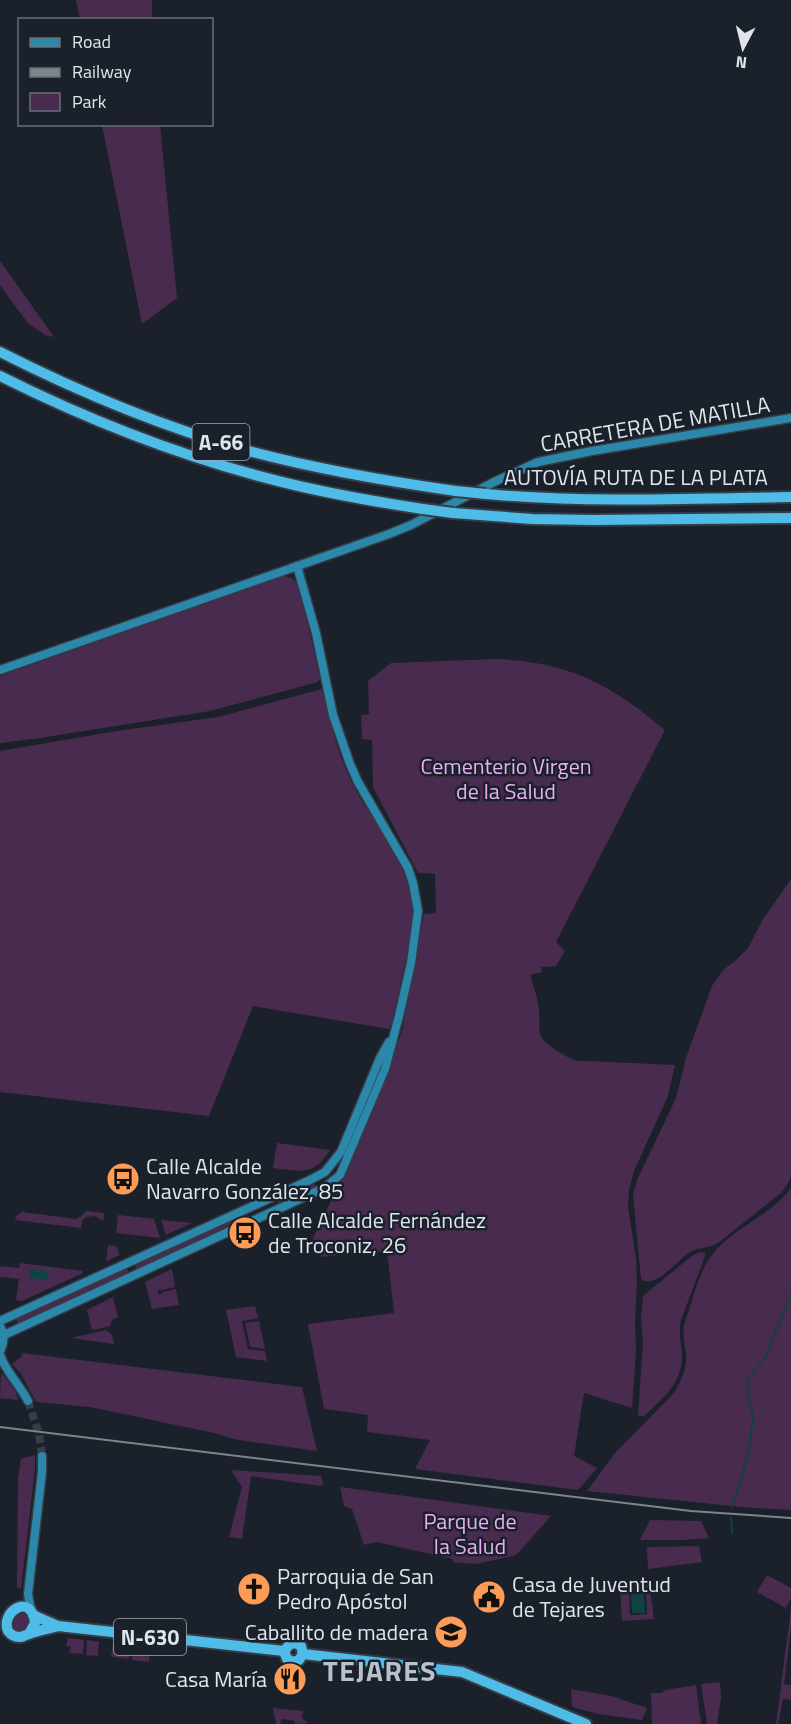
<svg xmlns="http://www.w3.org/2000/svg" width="791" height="1724" viewBox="0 0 791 1724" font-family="'Titillium Web',sans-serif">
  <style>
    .green { fill: #492b4f; fill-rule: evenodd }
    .water { fill: #114242 }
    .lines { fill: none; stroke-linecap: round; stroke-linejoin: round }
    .stream { stroke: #114242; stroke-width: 2 }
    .secondary-tunnel { stroke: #383e48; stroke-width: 8; stroke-dasharray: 8 4; stroke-linecap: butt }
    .secondary-casing { stroke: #363c46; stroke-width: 11 }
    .highway-casing { stroke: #363c46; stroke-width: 14 }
    .secondary { stroke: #2b88aa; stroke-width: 8 }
    .highway { stroke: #4ebce7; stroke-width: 10 }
    .rail { stroke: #7e848c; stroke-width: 2 }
    .highway-bridge-casing { stroke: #363c46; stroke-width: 14; stroke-linecap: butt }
    .highway-bridge { stroke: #4ebce7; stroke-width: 10 }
    .labels { text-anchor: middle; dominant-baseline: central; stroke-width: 5; stroke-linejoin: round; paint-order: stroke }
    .shield { fill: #1a212b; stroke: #a5aab2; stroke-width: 1.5 }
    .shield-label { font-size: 21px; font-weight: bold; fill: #e0e5ec }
    .street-label { font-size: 22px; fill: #e0e5ec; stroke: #1a212b }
    .park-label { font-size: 22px; fill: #e9aef5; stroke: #1a212b }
    .poi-label { font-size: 22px; fill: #e0e5ec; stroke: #1a212b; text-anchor: start }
    .district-label { font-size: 28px; font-weight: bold; letter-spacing: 1.5px; fill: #b8c1ce; stroke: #1a212b }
  </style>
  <rect width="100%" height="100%" fill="#1a212b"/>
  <g class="green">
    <polygon points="76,0 152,0 152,19 80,19"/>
    <polygon points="102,125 160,125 177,298 142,324"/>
    <polygon points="0,261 54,337 45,335 28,323 18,310 0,285"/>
    <polygon points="284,576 292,578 299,585 320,678 318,682 210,711 40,738 0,743 0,676"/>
    <path d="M496 659C570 662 610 684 665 730L556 942 565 951 556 966 541 967 542 972 530 975C533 984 536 994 538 1003 543 1032 530 1035 561 1053 570 1059 577 1062 588 1061L675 1065 668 1096 634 1171 629 1190 628 1207 636 1259 637 1283 635 1321 636 1351 632 1408 584 1393 574 1456 597 1468 578 1490 415 1469 430 1440 367 1432 368 1415 324 1409 308 1324 394 1313 387 1251 320 1257 318 1243 310 1244 337 1189 366 1126 402 1031 424 914 436 913 435 874 418 873 373 787 372 740 362 739 361 715 369 714 368 681 391 663Z"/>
    <path d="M322 689C330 720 337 752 351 781 372 824 412 863 413 913 413 929 409 944 406 959 401 980 397 1001 392 1022L389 1029 253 1006 209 1116 0 1092V751L117 731 218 717Z"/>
    <path d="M791 879V1176L789 1182 781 1193 718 1243C708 1249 695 1247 687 1254 676 1263 658 1285 643 1281L641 1278 633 1196 637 1180 676 1098 686 1058 712 986 723 970 735 961 748 948 762 921Z"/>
    <path d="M277 1143 330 1150C313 1177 302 1171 273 1168Z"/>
    <polygon points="312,1183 316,1185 316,1189 279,1204 278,1198"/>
    <path d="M791 1188V1510L741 1507 587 1491 615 1453 674 1393C681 1381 687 1369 686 1355 685 1344 682 1335 684 1325 692 1303 698 1273 712 1255 733 1227 771 1216 791 1188Z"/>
    <polygon points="86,1211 104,1213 104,1220 99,1219 96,1216 86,1217 82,1221 81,1228 15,1220 16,1216 22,1212 76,1219 82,1216"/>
    <polygon points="118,1215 154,1219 160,1238 116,1233"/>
    <polygon points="236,1216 245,1223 138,1271 134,1263"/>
    <polygon points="161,1220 192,1223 166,1235"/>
    <polygon points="108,1245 116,1246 120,1255 106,1261"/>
    <path d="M701 1252 705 1253V1256L681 1320C678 1333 682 1345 682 1358 681 1385 662 1399 644 1416H638L643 1342 641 1318 643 1296 693 1255Z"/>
    <polygon points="20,1263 82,1271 83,1273 22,1301 16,1300 19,1279 0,1277 0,1266 19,1268"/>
    <polygon points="126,1267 130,1275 19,1325 15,1317"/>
    <polygon points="172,1269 175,1287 162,1290 159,1289 157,1292 160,1295 163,1292 176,1289 179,1305 152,1309 145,1282"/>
    <polygon points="113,1297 118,1317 112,1320 110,1326 92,1330 87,1310"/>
    <polygon points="255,1306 258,1318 242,1321 248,1349 265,1351 267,1361 236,1357 226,1310"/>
    <polygon points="259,1321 265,1349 250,1347 245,1323"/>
    <polygon points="106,1330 112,1335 114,1344 71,1338"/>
    <polygon points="22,1353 302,1387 317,1451 238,1440 214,1433 90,1407 36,1402 21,1374 12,1364 22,1356"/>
    <polygon points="1,1372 16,1392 18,1400 0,1398"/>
    <polygon points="35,1455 35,1469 21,1589 17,1587 18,1478 21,1459"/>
    <polygon points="231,1470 321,1476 324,1484 320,1486 251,1476 242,1539 229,1537 242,1487"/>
    <polygon points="340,1487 551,1516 518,1553 513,1556 476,1564 453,1562 453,1559 376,1542 364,1545 352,1509 344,1506"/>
    <polygon points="650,1520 701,1521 709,1538 682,1540 640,1540"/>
    <polygon points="699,1546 702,1562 648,1569 647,1547"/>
    <polygon points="767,1575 791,1588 791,1598 786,1608 757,1592"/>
    <path d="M643 1582H649L654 1619 622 1621 620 1586 632 1584 633 1589 643 1587ZM646 1592 647 1614 630 1615 629 1593Z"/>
    <polygon points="791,1609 791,1627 784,1684 791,1685 791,1700 783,1699 778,1724 776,1724"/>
    <circle cx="20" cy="1622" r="9"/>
    <polygon points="68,1638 84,1640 83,1654 69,1653 71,1647 66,1646"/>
    <polygon points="87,1640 99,1642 98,1656 86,1655"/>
    <polygon points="113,1643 130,1645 129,1659 111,1657"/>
    <polygon points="133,1646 150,1647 149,1662 132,1660"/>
    <polygon points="720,1682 721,1698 717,1724 707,1724 701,1684"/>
    <polygon points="696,1685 701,1724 652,1724 651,1693 662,1693 665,1690"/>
    <polygon points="571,1689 611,1696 647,1708 642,1720 598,1714 572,1707"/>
    <polygon points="273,1708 303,1711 302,1718 308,1723 295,1724 295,1721 284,1719 281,1720 280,1724 276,1724"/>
  </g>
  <g class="water">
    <polygon points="30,1269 49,1271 48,1280 29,1278"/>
    <polygon points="644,1593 645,1613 632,1613 631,1594"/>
  </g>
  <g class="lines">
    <g class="stream">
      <polyline points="732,1507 749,1452 753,1416 748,1398 747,1380 765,1358 791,1294"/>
      <polyline points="731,1518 732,1533"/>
    </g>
    <polyline class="secondary-tunnel" points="28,1401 39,1434 42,1456"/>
    <defs>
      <g id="secondary">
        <polyline points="0,670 389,534 411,525 494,482 538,462 592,451 791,418"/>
        <polyline points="0,1321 308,1181 325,1172 341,1152 380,1058 389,1042"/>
        <path d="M0 1326C5 1335 4 1343 0 1351"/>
        <polyline points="4,1335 324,1188 340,1175 385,1069 399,1016 411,963 418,911 413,883 408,868 358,782 350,764 333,715 316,633 297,566"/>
        <path d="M0 1355C6 1372 20 1385 28 1401"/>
        <polyline points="31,1611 28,1594 42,1472 42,1456"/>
      </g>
      <g id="highway">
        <path d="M0 352C79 392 160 426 245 450 315 469 385 481 456 491"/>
        <path d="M0 376C96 424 197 463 303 487 343 496 383 503 423 509"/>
        <path d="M486 494C587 503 689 499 791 497"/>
        <polyline points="453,513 532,519 592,520 791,518"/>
        <polyline points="33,1615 58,1626 284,1651"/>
        <path d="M29 1634 35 1623C32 1592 0 1611 8 1631 11 1635 15 1637 20 1637 25 1636 25 1635 29 1634 39 1630 49 1629 58 1626"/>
        <polyline points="284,1651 290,1644 296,1643 301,1646 303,1654"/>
        <polyline points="284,1651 287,1659 293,1662 299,1660 303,1654"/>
        <polyline points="303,1654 462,1672 586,1724"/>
      </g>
    </defs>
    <use href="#secondary" class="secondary-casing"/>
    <use href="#highway" class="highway-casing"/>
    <use href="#secondary" class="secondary"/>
    <use href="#highway" class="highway"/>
    <polyline class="rail" points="0,1427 567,1496 691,1511 791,1518"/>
    <defs>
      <g id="highway-bridge">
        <polyline points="456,491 486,494"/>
        <polyline points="423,509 453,513"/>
      </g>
    </defs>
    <use href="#highway-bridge" class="highway-bridge-casing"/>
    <use href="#highway-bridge" class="highway-bridge"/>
  </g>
  <defs>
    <symbol id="bus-disc" viewBox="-11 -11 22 22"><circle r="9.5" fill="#fd9c56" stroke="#1a212b"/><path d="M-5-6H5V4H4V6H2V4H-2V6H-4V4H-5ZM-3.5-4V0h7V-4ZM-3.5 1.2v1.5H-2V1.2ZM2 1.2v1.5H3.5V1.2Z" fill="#111"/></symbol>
    <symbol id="church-disc" viewBox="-11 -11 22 22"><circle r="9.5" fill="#fd9c56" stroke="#1a212b"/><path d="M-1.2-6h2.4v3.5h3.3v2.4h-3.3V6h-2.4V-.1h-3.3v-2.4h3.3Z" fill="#111"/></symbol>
    <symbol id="civic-disc" viewBox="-11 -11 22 22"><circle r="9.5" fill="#fd9c56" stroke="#1a212b"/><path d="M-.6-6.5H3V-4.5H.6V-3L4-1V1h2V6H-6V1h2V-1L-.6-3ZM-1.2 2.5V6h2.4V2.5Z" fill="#111"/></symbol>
    <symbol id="school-disc" viewBox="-11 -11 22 22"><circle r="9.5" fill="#fd9c56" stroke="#1a212b"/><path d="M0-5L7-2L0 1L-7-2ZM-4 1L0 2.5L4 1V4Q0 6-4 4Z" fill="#111"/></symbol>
    <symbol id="restaurant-disc" viewBox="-11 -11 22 22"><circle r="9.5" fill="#fd9c56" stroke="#1a212b"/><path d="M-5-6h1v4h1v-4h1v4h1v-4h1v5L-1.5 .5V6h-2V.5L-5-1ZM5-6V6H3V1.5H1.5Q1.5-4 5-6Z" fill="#111"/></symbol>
  </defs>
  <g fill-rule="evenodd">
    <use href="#bus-disc" x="104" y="1160" width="38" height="38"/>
    <use href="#bus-disc" x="226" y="1214" width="38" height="38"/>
    <use href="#church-disc" x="235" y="1570" width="38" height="38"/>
    <use href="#civic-disc" x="470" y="1578" width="38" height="38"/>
    <use href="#school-disc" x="432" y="1613" width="38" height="38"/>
    <use href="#restaurant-disc" x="271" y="1660" width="38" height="38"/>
  </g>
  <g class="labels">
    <g class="shield">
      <rect x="192.5" y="424" width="57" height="36" rx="4.5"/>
      <rect x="114" y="1619" width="72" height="36" rx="4.5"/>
    </g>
    <g class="shield-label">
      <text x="221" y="442">A-66</text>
      <text x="150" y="1637">N-630</text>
    </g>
    <g class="street-label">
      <text transform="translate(655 424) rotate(-10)">CARRETERA DE MATILLA</text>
      <text x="636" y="477">AUTOVÍA RUTA DE LA PLATA</text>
    </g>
    <g class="park-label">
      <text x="506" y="766">Cementerio Virgen<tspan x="506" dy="25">de la Salud</tspan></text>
      <text x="470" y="1521">Parque de<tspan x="470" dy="25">la Salud</tspan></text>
    </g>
    <g class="poi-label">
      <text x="146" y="1166">Calle Alcalde<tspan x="146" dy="25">Navarro González, 85</tspan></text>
      <text x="268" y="1220">Calle Alcalde Fernández<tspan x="268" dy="25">de Troconiz, 26</tspan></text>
      <text x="277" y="1576">Parroquia de San<tspan x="277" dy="25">Pedro Apóstol</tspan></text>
      <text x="512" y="1584">Casa de Juventud<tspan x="512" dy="25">de Tejares</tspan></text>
      <text x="428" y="1632" text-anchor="end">Caballito de madera</text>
      <text x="267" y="1679" text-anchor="end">Casa María</text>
    </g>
    <g class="district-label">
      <text x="380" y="1670">TEJARES</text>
    </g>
  </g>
  <rect x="18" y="18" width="195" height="108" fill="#1a212b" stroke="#696f78" stroke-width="1.5"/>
  <rect x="30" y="38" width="30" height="9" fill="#2b88aa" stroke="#696f78" stroke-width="1.5"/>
  <text x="72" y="48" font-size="18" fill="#e0e5ec">Road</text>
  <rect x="30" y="68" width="30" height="9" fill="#7e848c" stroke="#696f78" stroke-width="1.5"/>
  <text x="72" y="78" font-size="18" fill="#e0e5ec">Railway</text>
  <rect x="30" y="93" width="30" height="18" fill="#492b4f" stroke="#696f78" stroke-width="1.5"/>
  <text x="72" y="108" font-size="18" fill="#e0e5ec">Park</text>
  <g transform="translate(743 48) rotate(187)" stroke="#1a212b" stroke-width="4.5" paint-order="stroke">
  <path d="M0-4.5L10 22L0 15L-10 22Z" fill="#e0e5ec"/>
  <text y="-9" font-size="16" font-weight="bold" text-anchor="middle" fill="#e0e5ec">N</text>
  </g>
</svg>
